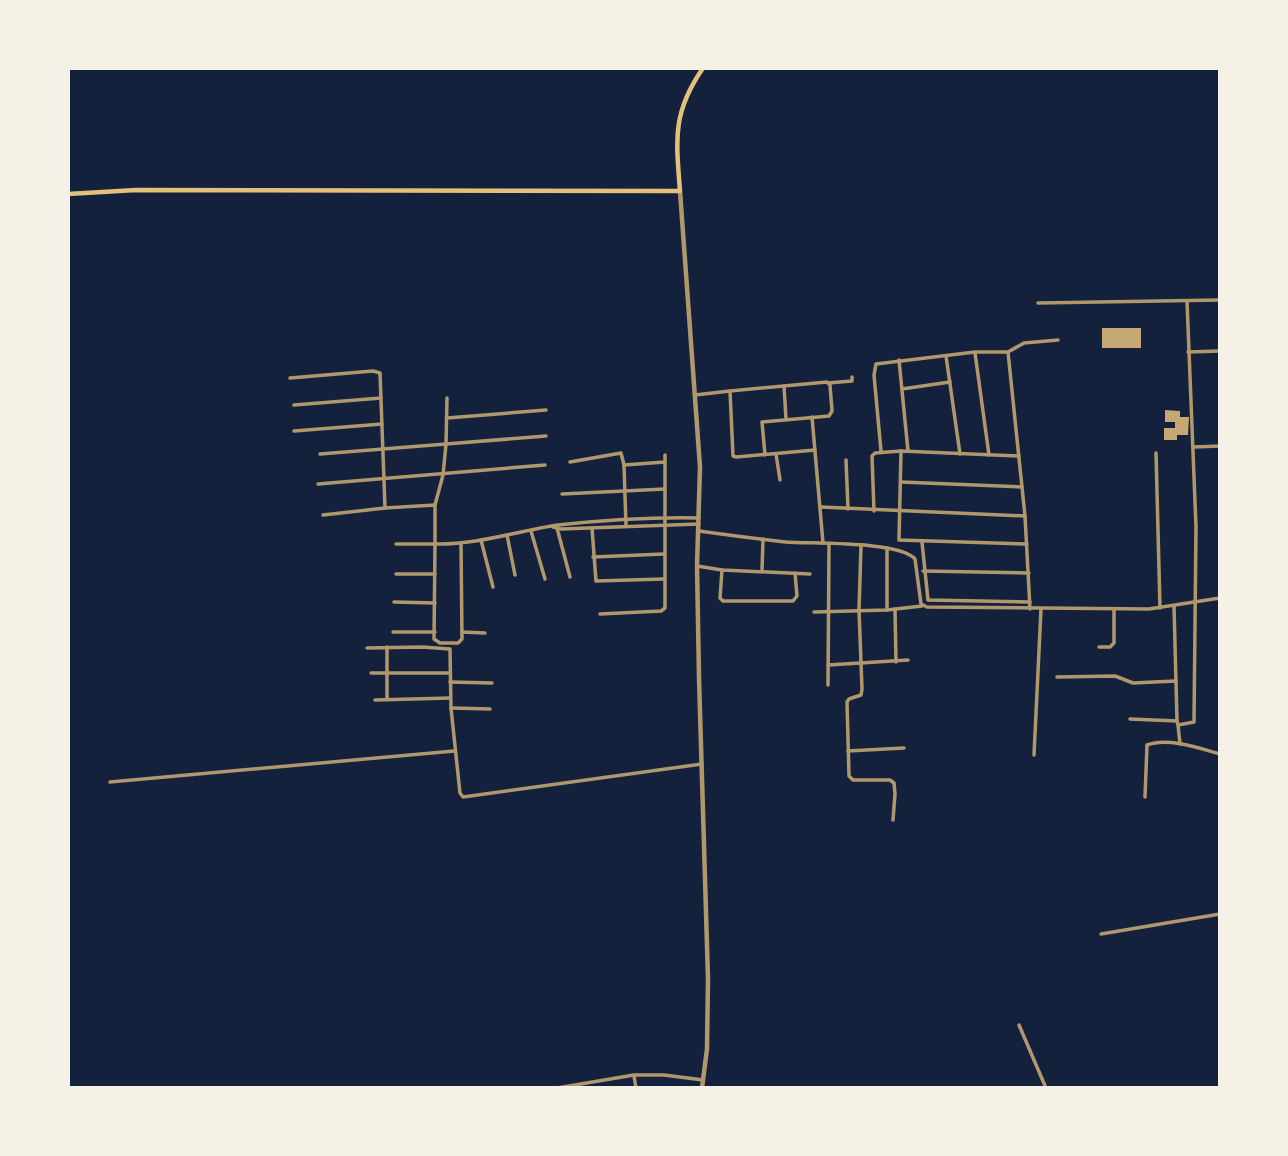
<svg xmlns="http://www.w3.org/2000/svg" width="1288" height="1156" viewBox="0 0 1288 1156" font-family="Rubik,sans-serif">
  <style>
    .building { fill: #c6a872 }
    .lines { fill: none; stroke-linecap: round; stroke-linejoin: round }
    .minor { stroke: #b1986c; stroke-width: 3.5 }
    .tertiary { stroke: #b1986c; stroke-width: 4.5 }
    .secondary { stroke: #e5c07b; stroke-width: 4.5 }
  </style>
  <rect width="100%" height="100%" fill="#14213d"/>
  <g class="building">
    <rect x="1102" y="328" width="39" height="20"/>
    <polygon points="1165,410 1180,411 1180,417 1189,417 1188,435 1177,435 1177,440 1164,440 1164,428 1175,428 1175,422 1165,422"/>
  </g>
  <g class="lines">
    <g class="minor">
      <polyline points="1038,303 1220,300"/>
      <polyline points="1008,352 1025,516 1030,609"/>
      <polyline points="1188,352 1220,351"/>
      <polyline points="975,353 989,455"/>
      <polyline points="946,356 960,454"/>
      <polyline points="899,360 908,451"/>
      <polyline points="290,378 373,371 380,373 385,508"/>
      <polyline points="828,383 852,381 852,377"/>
      <polyline points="784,386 786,419"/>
      <polyline points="902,389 950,382"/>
      <polyline points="695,395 730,391"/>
      <polyline points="447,398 446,444 546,436"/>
      <polyline points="294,405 381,398"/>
      <polyline points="812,417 823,543"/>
      <polyline points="447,418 546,410"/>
      <polyline points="294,431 382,424"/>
      <polyline points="1194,447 1220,446"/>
      <polyline points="881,451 874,375 876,364 975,352 1008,352 1024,343 1058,340"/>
      <polyline points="901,451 899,540 1027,544"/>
      <polyline points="1156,453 1160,608"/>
      <polyline points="320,454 446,444 443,475 435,505"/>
      <polyline points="776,454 780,480"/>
      <polyline points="765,455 762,422 829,416 832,411 830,385 827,382 730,391 733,456 736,457 815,450"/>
      <polyline points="846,460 848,509"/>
      <polyline points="570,462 621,453 624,465 626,526"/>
      <polyline points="624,465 665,462"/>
      <polyline points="901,482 1022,487"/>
      <polyline points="318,484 545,465"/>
      <polyline points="562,494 665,489"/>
      <polyline points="821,507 1025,516"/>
      <polyline points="874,511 872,456 875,453 901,451 1019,456"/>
      <polyline points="323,515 385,508 435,505 435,544 396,544"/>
      <polyline points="553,527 561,529 699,524"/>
      <polyline points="557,528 570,577"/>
      <polyline points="592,528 596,581 663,579"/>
      <polyline points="531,531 545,579"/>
      <path d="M699 531C728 535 757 539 786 542 813 544 900 541 915 559L921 604 927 607 1149 609 1220 598"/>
      <polyline points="507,535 515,575"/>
      <polyline points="481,540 493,587"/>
      <polyline points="922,542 928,600 1030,602"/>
      <path d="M461 543 462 639 458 643H440L434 639 435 544C477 545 517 531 558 525 605 520 652 517 699 518"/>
      <polyline points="861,546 859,610 862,689 861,695 849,699 847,702 849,776 853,780 890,780 894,783 895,794 893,820"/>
      <polyline points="593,557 664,554"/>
      <polyline points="697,566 722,570 810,574"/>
      <polyline points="722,570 720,598 723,601 793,601 797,596 795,573"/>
      <polyline points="762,571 763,539"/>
      <polyline points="923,571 1029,573"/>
      <polyline points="396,574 435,574"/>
      <polyline points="394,602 435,603"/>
      <polyline points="1174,606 1177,721"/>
      <polyline points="895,609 896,662"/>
      <polyline points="887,610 887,548"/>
      <polyline points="814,612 887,610 922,606"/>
      <polyline points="600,614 661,611 665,608 665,455"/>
      <polyline points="393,632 435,632"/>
      <polyline points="462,632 485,633"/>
      <polyline points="387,647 387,699"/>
      <polyline points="1099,647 1110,647 1114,643 1114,609"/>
      <polyline points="367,648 422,647 450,649 451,708 460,793 463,797 702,764"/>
      <polyline points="828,665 908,660"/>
      <polyline points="371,673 450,673"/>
      <polyline points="1057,677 1115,676 1133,683 1176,681"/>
      <polyline points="450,682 492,683"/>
      <polyline points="828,685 829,544"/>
      <polyline points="375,700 450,698"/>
      <polyline points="451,708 490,709"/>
      <polyline points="1130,719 1177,721 1178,725 1194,722 1196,527 1187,301"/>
      <polyline points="1178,725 1180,744"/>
      <polyline points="848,751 904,748"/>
      <polyline points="1034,755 1041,609"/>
      <polyline points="110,782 454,751"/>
      <path d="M1145 797 1147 745C1168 737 1199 748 1220 754"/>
      <polyline points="1101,934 1220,914"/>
      <polyline points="1019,1025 1046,1088"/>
      <polyline points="634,1076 636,1088"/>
      <polyline points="557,1088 634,1075 664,1075 703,1080"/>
    </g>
    <polyline class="tertiary" points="680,191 700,467 697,566 699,678 708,979 707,1049 702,1088"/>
    <path class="secondary" d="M68 194 136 190 680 191C676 139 672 113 703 68"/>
  </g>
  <rect width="1288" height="1156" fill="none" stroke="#f6f1e7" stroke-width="140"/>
</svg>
